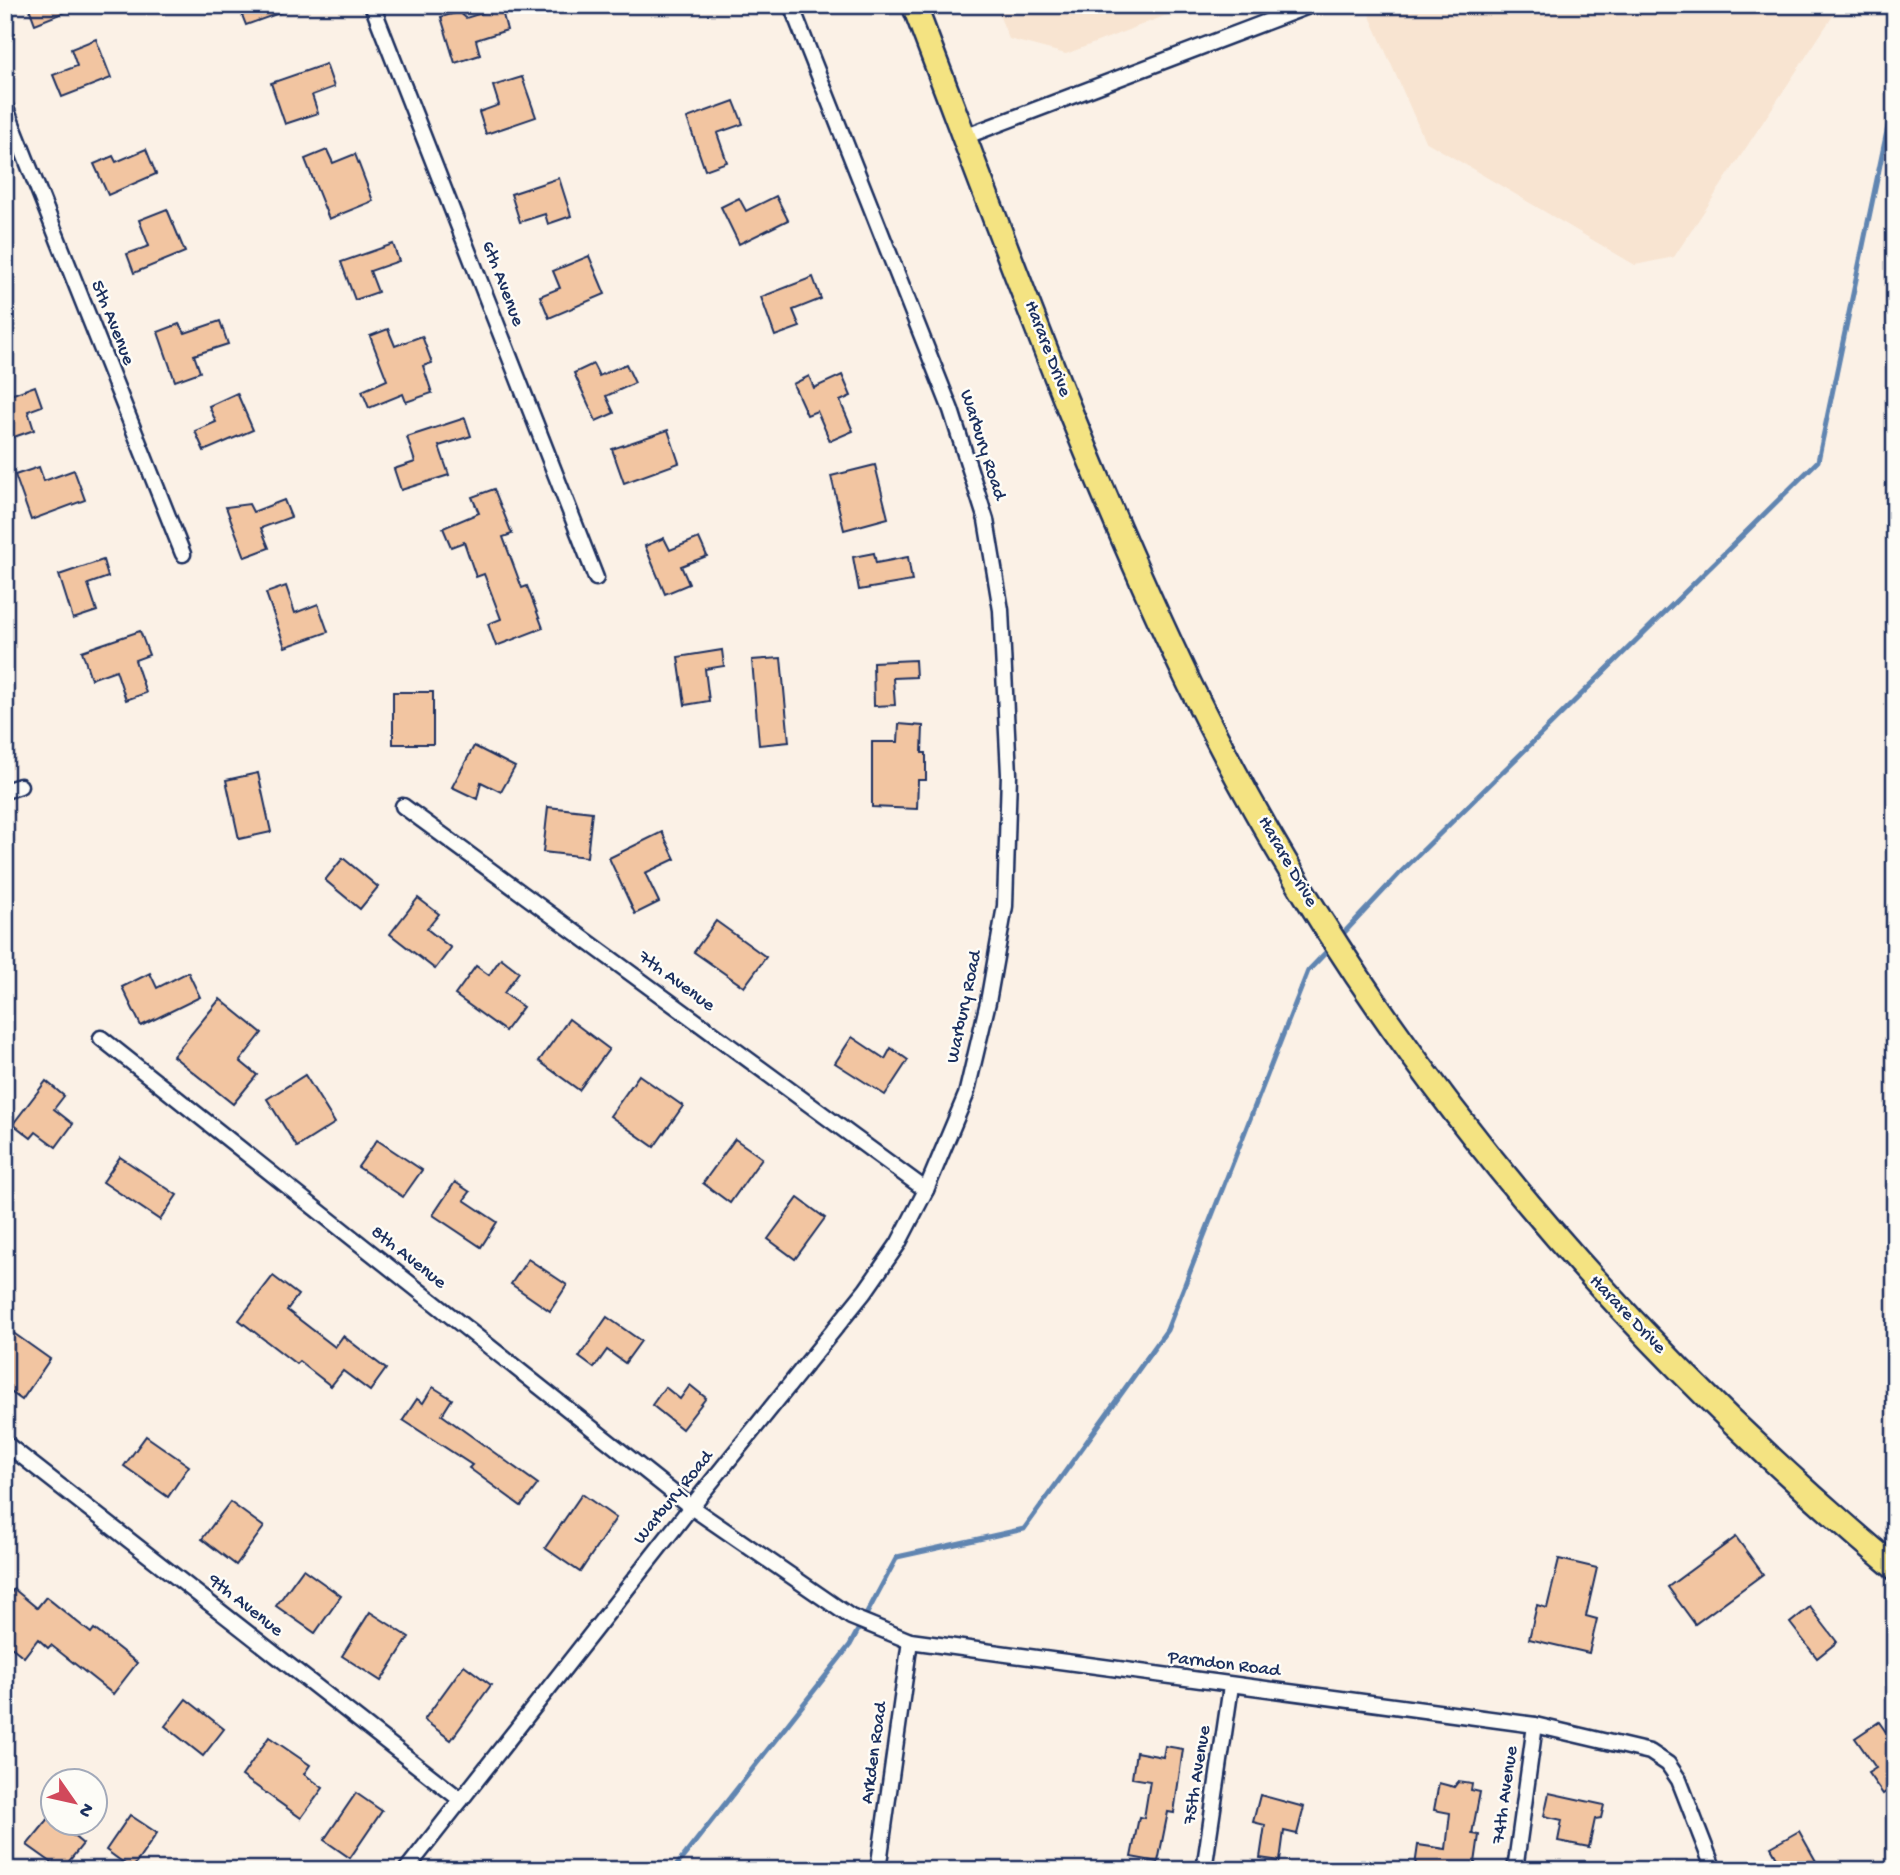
<svg xmlns="http://www.w3.org/2000/svg" width="1900" height="1875" viewBox="0 0 1900 1875" font-family="'Gochi Hand',sans-serif">
  <style>
    .built { fill: #f8e4d1 }
    .lines { fill: none; stroke-linecap: round; stroke-linejoin: round }
    .stream { stroke: #6185b1; stroke-width: 5 }
    .building { fill: #f2c5a1; stroke: #1b2f5e; stroke-width: 2 }
    .street-casing { stroke: #1b2f5e; stroke-width: 19 }
    .primary-casing { stroke: #1b2f5e; stroke-width: 28 }
    .street { stroke: #fdfcf7; stroke-width: 14 }
    .primary { stroke: #f4e382; stroke-width: 23 }
    .labels { text-anchor: middle; dominant-baseline: central; stroke-width: 5; stroke-linejoin: round; paint-order: stroke }
    .street-label { font-size: 19px; fill: #1b2f5e; stroke: #fdfcf7 }
  </style>
  <rect width="100%" height="100%" fill="#fbf1e6"/>
  <filter id="ink" filterUnits="userSpaceOnUse"><feTurbulence type="fractalNoise" baseFrequency=".0143" numOctaves="2"/><feDisplacementMap in="SourceGraphic" scale="14" xChannelSelector="R" yChannelSelector="G"/><feConvolveMatrix kernelMatrix="1 2 1 2 8 2 1 2 1" color-interpolation-filters="sRGB"/></filter>
  <g filter="url(#ink)">
    <g class="built">
      <polygon points="995,5 1193,5 1066,54 1009,39"/>
      <polygon points="1365,5 1840,5 1674,257 1635,265 1425,141"/>
    </g>
    <g class="lines">
      <g class="stream">
        <polyline points="1340,937 1399,874 1818,461 1895,93"/>
        <polyline points="673,1870 850,1645 897,1557 1024,1529 1167,1330 1308,971 1331,947"/>
      </g>
    </g>
    <g class="building">
      <polygon points="28,5 79,5 80,6 35,24"/>
      <polygon points="238,5 296,5 296,7 246,25"/>
      <polygon points="501,7 507,30 476,40 480,55 455,63 441,17 459,12 466,18"/>
      <polygon points="96,39 111,78 62,97 53,75 77,66 71,49"/>
      <polygon points="326,64 334,87 312,95 318,113 285,124 271,83"/>
      <polygon points="522,77 536,117 486,134 479,112 499,105 493,86"/>
      <polygon points="734,101 743,124 717,133 727,162 705,170 687,118"/>
      <polygon points="146,149 156,174 108,195 94,164 113,156 116,162"/>
      <polygon points="327,150 333,163 355,154 373,201 329,219 305,159"/>
      <polygon points="559,178 571,216 548,224 545,214 520,222 511,194"/>
      <polygon points="776,196 788,220 739,244 721,207 739,198 746,211"/>
      <polygon points="167,209 185,252 134,273 127,254 149,246 139,220"/>
      <polygon points="393,244 399,261 370,271 378,292 355,300 341,262"/>
      <polygon points="589,256 605,294 549,318 540,296 560,288 553,271"/>
      <polygon points="813,277 821,299 793,310 800,327 775,336 761,297"/>
      <polygon points="220,321 228,344 194,355 200,372 175,381 158,332 179,324 185,333"/>
      <polygon points="388,329 395,346 422,336 432,363 423,366 432,393 406,402 403,394 369,408 362,391 387,380 370,336"/>
      <polygon points="593,364 599,376 626,364 635,383 606,396 614,413 596,421 574,373"/>
      <polygon points="842,375 851,396 840,401 853,431 830,441 817,411 807,415 793,384 809,376 814,388"/>
      <polygon points="35,386 42,406 28,411 34,430 5,440 5,397"/>
      <polygon points="237,393 253,430 204,451 195,431 216,422 209,406"/>
      <polygon points="465,418 471,436 439,446 449,475 401,490 394,469 415,462 407,437"/>
      <polygon points="668,430 679,463 624,483 612,449"/>
      <polygon points="875,465 888,518 844,530 831,476"/>
      <polygon points="39,467 44,481 74,470 85,500 31,520 15,475"/>
      <polygon points="494,489 512,534 503,537 522,588 527,586 543,628 496,646 488,624 501,619 484,574 476,577 464,542 451,547 443,528 479,513 472,497"/>
      <polygon points="284,500 291,517 261,528 269,548 245,557 226,507 249,504 253,512"/>
      <polygon points="664,538 670,550 699,538 707,556 681,566 689,584 665,594 645,546"/>
      <polygon points="874,553 876,563 908,557 912,581 859,590 853,557"/>
      <polygon points="103,560 108,577 88,584 97,611 73,619 59,575"/>
      <polygon points="286,586 295,613 318,604 328,632 285,647 266,593"/>
      <polygon points="140,631 149,655 135,660 146,693 126,700 116,670 91,679 82,651"/>
      <polygon points="722,650 724,666 705,669 709,701 685,705 678,657"/>
      <polygon points="781,658 789,742 759,745 752,660"/>
      <polygon points="915,660 916,677 893,678 895,705 874,706 873,662"/>
      <rect x="393" y="692" width="40" height="52"/>
      <polygon points="899,724 923,726 922,753 926,753 926,780 918,780 917,809 872,807 872,742 898,742"/>
      <polygon points="474,746 515,767 501,792 481,782 477,799 452,787"/>
      <polygon points="258,773 271,832 239,839 226,780"/>
      <polygon points="548,807 592,812 587,857 543,852"/>
      <polygon points="662,832 675,859 645,873 659,902 635,914 609,858"/>
      <polygon points="343,858 378,887 360,909 325,880"/>
      <polygon points="418,898 439,914 427,929 451,948 435,969 390,934"/>
      <polygon points="716,921 766,957 744,987 694,952"/>
      <polygon points="501,958 519,972 504,993 523,1007 505,1031 455,995 476,966 489,975"/>
      <polygon points="188,972 200,997 141,1026 122,987 150,973 157,988"/>
      <polygon points="220,999 262,1033 240,1061 257,1075 233,1104 173,1056"/>
      <polygon points="569,1019 609,1049 579,1090 539,1061"/>
      <polygon points="852,1037 885,1059 891,1048 908,1060 885,1095 835,1063"/>
      <polygon points="305,1075 335,1123 297,1147 267,1099"/>
      <polygon points="639,1075 683,1106 654,1147 610,1116"/>
      <polygon points="46,1081 64,1096 54,1109 73,1124 56,1147 36,1132 31,1138 13,1124"/>
      <polygon points="735,1139 762,1158 730,1203 703,1183"/>
      <polygon points="377,1140 422,1170 403,1197 358,1167"/>
      <polygon points="120,1157 177,1195 160,1220 103,1182"/>
      <polygon points="455,1182 470,1192 464,1200 497,1222 481,1247 433,1215"/>
      <polygon points="798,1198 825,1218 795,1259 768,1239"/>
      <polygon points="528,1259 567,1285 550,1311 511,1284"/>
      <polygon points="273,1276 298,1295 287,1310 335,1347 343,1336 386,1369 370,1391 343,1371 331,1386 299,1361 296,1364 239,1320"/>
      <polygon points="607,1317 641,1341 625,1363 607,1350 594,1368 579,1357"/>
      <polygon points="5,1327 50,1359 22,1400 5,1388"/>
      <polygon points="690,1385 706,1398 682,1429 652,1405 665,1387 680,1399"/>
      <polygon points="433,1387 452,1399 442,1415 538,1484 521,1506 469,1468 472,1465 403,1420 417,1399 423,1403"/>
      <polygon points="146,1436 189,1466 168,1497 124,1466"/>
      <polygon points="582,1494 616,1518 580,1572 545,1548"/>
      <polygon points="230,1502 264,1527 236,1565 202,1539"/>
      <polygon points="1736,1537 1763,1574 1695,1624 1668,1587"/>
      <polygon points="1559,1559 1597,1568 1586,1616 1597,1619 1589,1653 1529,1639 1537,1605 1547,1608"/>
      <polygon points="303,1569 341,1596 315,1633 276,1606"/>
      <polygon points="14,1589 37,1608 46,1597 91,1633 94,1629 137,1663 113,1694 51,1645 48,1648 38,1639 24,1657 5,1642 5,1601"/>
      <polygon points="1810,1607 1837,1642 1817,1658 1790,1623"/>
      <polygon points="370,1612 409,1637 381,1681 342,1656"/>
      <polygon points="464,1665 491,1685 451,1740 424,1720"/>
      <polygon points="186,1699 224,1729 203,1756 165,1726"/>
      <polygon points="1879,1722 1895,1745 1895,1785 1883,1794 1868,1773 1876,1768 1855,1738"/>
      <polygon points="269,1737 310,1765 304,1774 323,1788 301,1818 242,1776"/>
      <polygon points="1165,1746 1183,1749 1174,1813 1168,1812 1158,1862 1131,1857 1139,1817 1144,1818 1150,1781 1132,1778 1136,1752 1163,1757"/>
      <polygon points="1458,1782 1472,1784 1471,1790 1480,1792 1472,1834 1479,1835 1474,1870 1427,1870 1415,1866 1418,1845 1446,1849 1450,1813 1434,1810 1439,1783 1454,1787"/>
      <polygon points="356,1793 382,1811 350,1858 324,1840"/>
      <polygon points="1549,1793 1604,1805 1601,1818 1595,1819 1589,1847 1558,1841 1562,1820 1544,1816"/>
      <polygon points="1260,1795 1304,1807 1297,1834 1284,1831 1280,1861 1260,1858 1265,1825 1253,1822"/>
      <polygon points="130,1815 157,1833 132,1869 106,1850"/>
      <polygon points="50,1817 83,1844 62,1870 27,1845"/>
      <polygon points="1799,1831 1821,1870 1784,1870 1771,1847"/>
    </g>
    <g class="lines">
      <defs>
        <g id="street">
          <polyline points="372,5 596,578"/>
          <polyline points="5,106 183,554"/>
          <polyline points="964,137 1311,5"/>
          <polyline points="5,791 20,786"/>
          <polyline points="403,806 926,1190"/>
          <polyline points="101,1038 691,1507 851,1617 910,1641 1535,1725 1650,1752 1668,1764 1679,1780 1714,1870"/>
          <polyline points="5,1443 461,1800"/>
          <polyline points="406,1870 691,1507 866,1290 898,1244 926,1190 966,1095 988,1002 1005,906 1009,774 1001,610 986,520 951,410 791,5"/>
          <polyline points="878,1870 910,1641"/>
          <polyline points="1204,1870 1231,1686"/>
          <polyline points="1515,1870 1535,1725"/>
        </g>
        <path id="primary" d="M914 5C1001 233 1084 465 1190 685 1358 1031 1601 1321 1895 1568"/>
      </defs>
      <use href="#street" class="street-casing"/>
      <use href="#primary" class="primary-casing"/>
      <use href="#street" class="street"/>
      <use href="#primary" class="primary"/>
    </g>
  </g>
  <g class="labels">
    <g class="street-label">
      <text transform="translate(502 284) rotate(69)">6th Avenue</text>
      <text transform="translate(112 323) rotate(68)">5th Avenue</text>
      <text transform="translate(1047 349) rotate(69)">Harare Drive</text>
      <text transform="translate(982 445) rotate(72)">Warbury Road</text>
      <text transform="translate(1287 862) rotate(60)">Harare Drive</text>
      <text transform="translate(676 982) rotate(36)">7th Avenue</text>
      <text transform="translate(965 1007) rotate(-78)">Warbury Road</text>
      <text transform="translate(408 1258) rotate(38)">8th Avenue</text>
      <text transform="translate(1627 1315) rotate(46)">Harare Drive</text>
      <text transform="translate(674 1498) rotate(-51)">Warbury Road</text>
      <text transform="translate(245 1606) rotate(38)">9th Avenue</text>
      <text transform="translate(1224 1665) rotate(7)">Parndon Road</text>
      <text transform="translate(875 1753) rotate(-82)">Arkden Road</text>
      <text transform="translate(1198 1775) rotate(-81)">75th Avenue</text>
      <text transform="translate(1506 1795) rotate(-82)">74th Avenue</text>
    </g>
  </g>
  <rect width="1900" height="1875" fill="none" stroke="#fdfcf7" stroke-width="28"/>
  <rect x="14" y="14" width="1872" height="1847" fill="none" stroke="#1b2f5e" stroke-width="2.5" filter="url(#ink)"/>
  <g transform="translate(74 1802) rotate(124)"><circle r="33" fill="#fdfcf7" stroke="#a3aaba" stroke-width="2"/>
  <path d="M0-5L12 26L0 18L-12 26Z" fill="#d1495b"/>
  <text y="-10" font-size="19" font-weight="bold" text-anchor="middle" fill="#1b2f5e">N</text>
  </g>
</svg>
